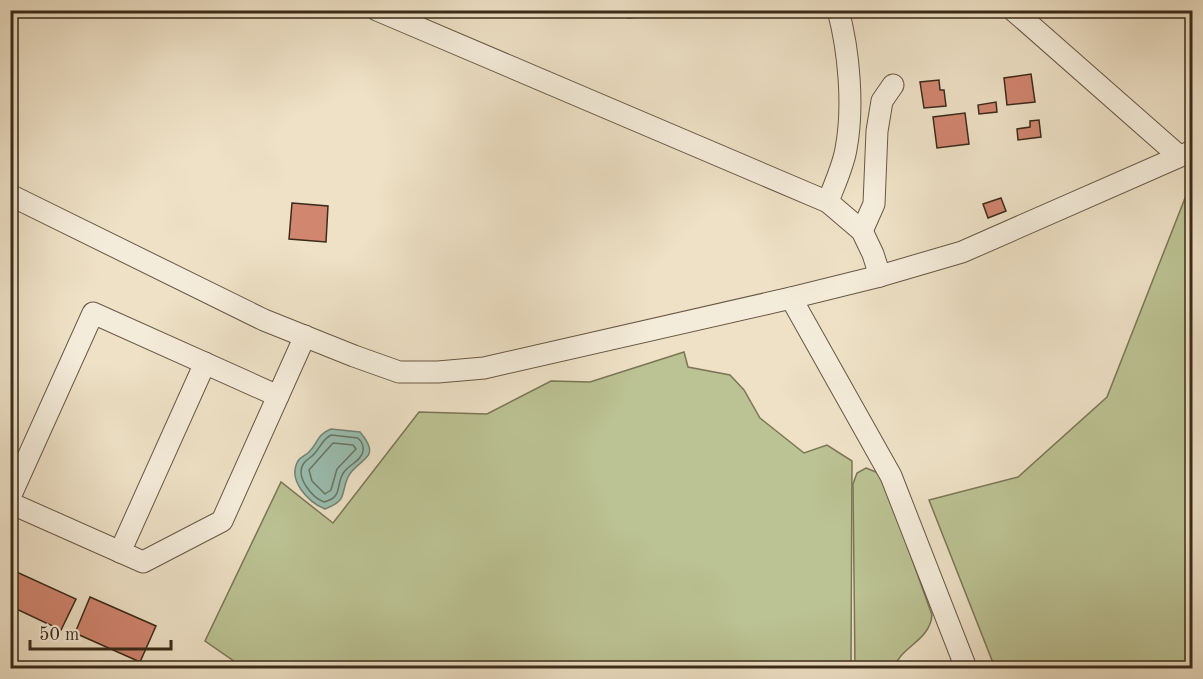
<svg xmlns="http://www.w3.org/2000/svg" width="1203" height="679" viewBox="0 0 1203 679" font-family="'Old Standard TT',serif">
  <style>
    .green { fill: #bbc293; stroke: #7b7656; stroke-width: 1.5 }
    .water { fill: #9abeb0; stroke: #748374; stroke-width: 1.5 }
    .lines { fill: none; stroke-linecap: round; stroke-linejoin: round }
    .shore { stroke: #6a7465; stroke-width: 1.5 }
    .building { fill: #d18670; stroke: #3b2b1a; stroke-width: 1.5 }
    .minor-casing { stroke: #685845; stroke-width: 23 }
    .minor { stroke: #f4ecda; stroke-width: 21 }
  </style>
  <rect width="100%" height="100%" fill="#eee1c6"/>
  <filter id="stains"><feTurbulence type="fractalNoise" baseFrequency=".00333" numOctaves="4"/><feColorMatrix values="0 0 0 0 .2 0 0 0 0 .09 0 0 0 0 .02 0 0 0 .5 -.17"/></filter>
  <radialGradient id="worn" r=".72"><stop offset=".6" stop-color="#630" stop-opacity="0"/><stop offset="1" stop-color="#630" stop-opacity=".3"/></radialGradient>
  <g class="green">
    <polygon points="1192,195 1192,668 995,668 929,500 1018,477 1107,397 1185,198"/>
    <polygon points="684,352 688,367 730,375 744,390 760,418 804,453 827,445 852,461 851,668 244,668 205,641 281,482 333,523 419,412 487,414 551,381 590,382"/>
    <path d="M866 468 876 472 884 481 932 615C930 641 901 646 894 668H855L853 484 857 473Z"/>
  </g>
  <path class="water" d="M331 429 360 432C384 460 357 458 348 477 340 495 348 500 325 509 308 502 287 480 298 461 301 456 305 456 309 452 319 442 316 435 331 429Z"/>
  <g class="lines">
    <g class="shore">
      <path d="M331 435 358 438C361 441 364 446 363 451 362 460 349 465 344 472 335 484 344 497 324 502 313 498 294 477 304 463 307 459 312 457 315 453 321 446 323 439 331 435Z"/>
      <polygon points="333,443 353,445 356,449 337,469 331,490 325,494 312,481 309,470"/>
    </g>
  </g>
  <g class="building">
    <polygon points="616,10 645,10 646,16 628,18 628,13 617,14"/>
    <polygon points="1031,74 1035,102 1007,105 1004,78"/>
    <polygon points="939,80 940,90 944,90 946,106 924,108 920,82"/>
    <polygon points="996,102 997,112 979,114 978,105"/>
    <polygon points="965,113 969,144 937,148 933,117"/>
    <polygon points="1039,120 1041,137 1018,140 1017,129 1030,127 1030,121"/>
    <polygon points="1001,198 1006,211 988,218 983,204"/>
    <polygon points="292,203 328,206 326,242 289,239"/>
    <polygon points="10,569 76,599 61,630 10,606"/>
    <polygon points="90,597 156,626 140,662 75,633"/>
  </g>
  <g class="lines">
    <defs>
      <g id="minor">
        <polyline points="377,10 828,202"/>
        <path d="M838 10C849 51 854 107 846 149 843 167 834 185 828 202L862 231 873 254 880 276"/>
        <polyline points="1013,10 1179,156"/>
        <polyline points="10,195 264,320 354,356 399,372 438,372 484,368 791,298 880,276 962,252 1192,151"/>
        <polyline points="862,231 874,204 877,131 882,101 893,85"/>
        <polyline points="791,298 891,476 966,668"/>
        <polyline points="10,497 93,313 278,396"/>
        <polyline points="10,503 143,562 222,521 305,336"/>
        <polyline points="120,552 205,363"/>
      </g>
    </defs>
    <use href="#minor" class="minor-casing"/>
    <use href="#minor" class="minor"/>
  </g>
  <rect width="1203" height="679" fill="none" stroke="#eee1c6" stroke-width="36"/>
  <rect x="12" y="12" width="1179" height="655" fill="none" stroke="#3b2b1a" stroke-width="3"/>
  <rect x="18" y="18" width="1167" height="643" fill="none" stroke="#3b2b1a" stroke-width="1.5"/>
  <path d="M30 640v9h141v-9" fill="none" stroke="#3b2b1a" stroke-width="3"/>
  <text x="39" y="640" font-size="18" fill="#3b2b1a" stroke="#f4ecda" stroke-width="4.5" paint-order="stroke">50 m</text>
  <rect width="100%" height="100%" filter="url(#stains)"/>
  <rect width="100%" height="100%" fill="url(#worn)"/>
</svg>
